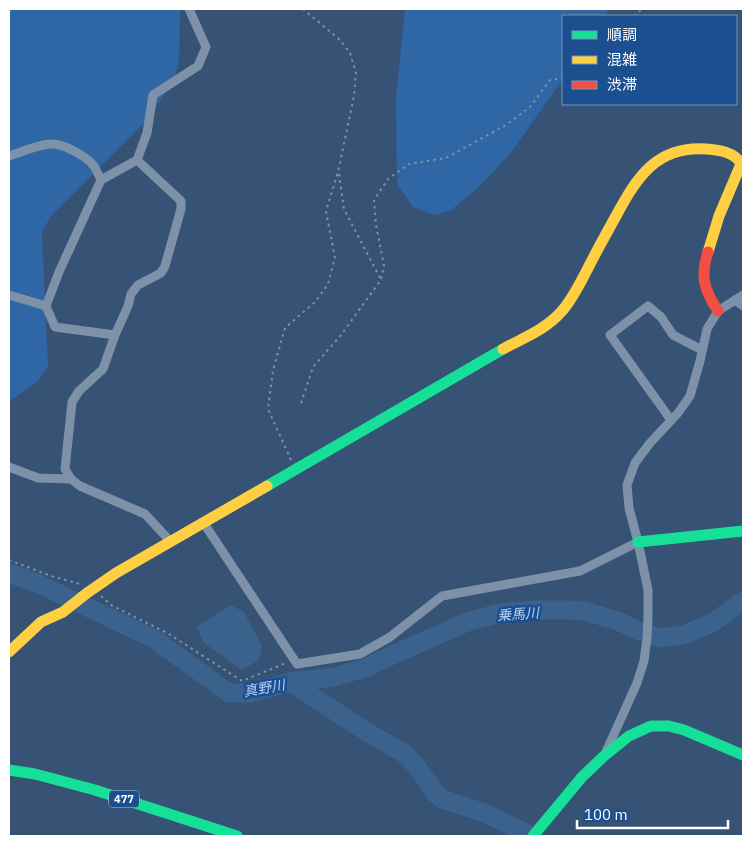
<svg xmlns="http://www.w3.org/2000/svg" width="752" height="845" viewBox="0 0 752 845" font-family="'IBM Plex Sans','Noto Sans JP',sans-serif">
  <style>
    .green { fill: #2f66a5 }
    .water { fill: #3b618d }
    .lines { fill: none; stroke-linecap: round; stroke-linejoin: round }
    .river { stroke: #3b618d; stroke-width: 19 }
    .path { stroke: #7d92a8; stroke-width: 2; stroke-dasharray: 2.5 4; stroke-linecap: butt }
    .street { stroke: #7d92a8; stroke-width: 9 }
    .fast { stroke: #16e098; stroke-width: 11 }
    .slow { stroke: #ffcf43; stroke-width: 11 }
    .jam { stroke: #f24e42; stroke-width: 11 }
    .labels { text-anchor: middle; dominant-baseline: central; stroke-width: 5; stroke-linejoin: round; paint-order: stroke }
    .shield { fill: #1b4f8f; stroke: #bbcadd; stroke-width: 1 }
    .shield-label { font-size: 11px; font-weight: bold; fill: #fff }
    .water-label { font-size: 14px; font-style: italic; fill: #b5d3f5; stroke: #1b4f8f }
  </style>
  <rect width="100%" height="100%" fill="#365274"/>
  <g class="green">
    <polygon points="9,9 180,9 179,61 174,81 143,124 50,217 42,233 48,366 38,381 13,399 9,401"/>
    <polygon points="405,9 609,9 605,16 563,16 563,79 510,154 481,185 450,211 434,215 413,207 397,184 396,96"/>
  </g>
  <polygon class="water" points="231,605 244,612 262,646 259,660 241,670 203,642 196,627"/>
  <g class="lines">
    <g class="river">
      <polyline points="9,573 39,584 154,639 229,693 250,693 290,682 334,677 368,667 379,661 467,622 500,613 533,610 569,610 584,611 618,621 637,630 660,638 683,635 712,623 743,601"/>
      <polyline points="290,682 367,732 405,754 418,768 435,793 442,799 485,813 532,836"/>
    </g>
    <g class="path">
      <polyline points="634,16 642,9"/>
      <polyline points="339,174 344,209 381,280"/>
      <polyline points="301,403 313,367 341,335 381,280 384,266 376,225 374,200 388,179 409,164 446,158 506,125 530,107 550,80 563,78"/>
      <polyline points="291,460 268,409 273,370 285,328 315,302 328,284 335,258 326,211 338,172 354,96 356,73 350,53 340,40 303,9"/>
      <polyline points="9,560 51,576 80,584"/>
      <polyline points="101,596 111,605 169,634 242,681 286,663"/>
    </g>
    <g class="street">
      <path d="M9 156C22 152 36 145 50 144 63 143 86 156 94 166 97 171 99 176 101 180"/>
      <polyline points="137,160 181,201 181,209 165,266 161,273 138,285 131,294 128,306 115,335 103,369 79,391 72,402 65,469 71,479 80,486 145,514 170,541"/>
      <polyline points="9,295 46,306"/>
      <polyline points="735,300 743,306"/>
      <polyline points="115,335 55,327 46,306 59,272 101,180 137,160 147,133 153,95 198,66 206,47 189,9"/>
      <polyline points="671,420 610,335 648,306 661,317 673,335 702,350"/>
      <polyline points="9,467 38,478 71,479"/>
      <polyline points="203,522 297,664 360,654 390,637 442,596 580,571 638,542"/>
      <polyline points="605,754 637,683 644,661 647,638 648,618 648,590 638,542 629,508 627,485 635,463 650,443 678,413 690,396 700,361 707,329 718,311 743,295"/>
    </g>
    <g class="fast">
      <polyline points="267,486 503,349"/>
      <polyline points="638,542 743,531"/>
      <polyline points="9,770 35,774 95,790 237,836"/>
      <polyline points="533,836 582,777 604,756 629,736 651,726 669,726 684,730 743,755"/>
    </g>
    <g class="slow">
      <path d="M503 349C523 338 545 330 561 312 572 300 579 285 587 270 596 252 606 234 616 216 637 177 657 145 707 149 719 150 735 152 741 164L719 216 708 252"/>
      <polyline points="9,652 41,622 63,612 87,593 116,573 267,486"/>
    </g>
    <path class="jam" d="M708 252C700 276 704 290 718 311"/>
  </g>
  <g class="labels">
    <rect class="shield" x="109" y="790.5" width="30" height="17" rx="4"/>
    <g class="shield-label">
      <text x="124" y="799">477</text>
    </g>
    <g class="water-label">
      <text transform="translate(518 614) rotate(-4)">乗馬川</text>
      <text transform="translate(264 688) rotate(-10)">真野川</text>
    </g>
  </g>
  <rect width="752" height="845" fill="none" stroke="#ffffff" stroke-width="20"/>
  <rect x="562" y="15" width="175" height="90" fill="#1b4f8f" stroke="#7695bc"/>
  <rect x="572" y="31" width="25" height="8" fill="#16e098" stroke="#7695bc"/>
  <text x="607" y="40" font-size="15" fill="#ffffff">順調</text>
  <rect x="572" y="56" width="25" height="8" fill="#ffcf43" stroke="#7695bc"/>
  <text x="607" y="65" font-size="15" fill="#ffffff">混雑</text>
  <rect x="572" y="81" width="25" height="8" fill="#f24e42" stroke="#7695bc"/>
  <text x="607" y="90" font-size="15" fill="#ffffff">渋滞</text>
  <path d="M577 820v8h151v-8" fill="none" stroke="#ffffff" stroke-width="2.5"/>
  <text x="584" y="820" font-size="15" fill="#ffffff" stroke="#1b4f8f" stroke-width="4" paint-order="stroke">100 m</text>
</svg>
